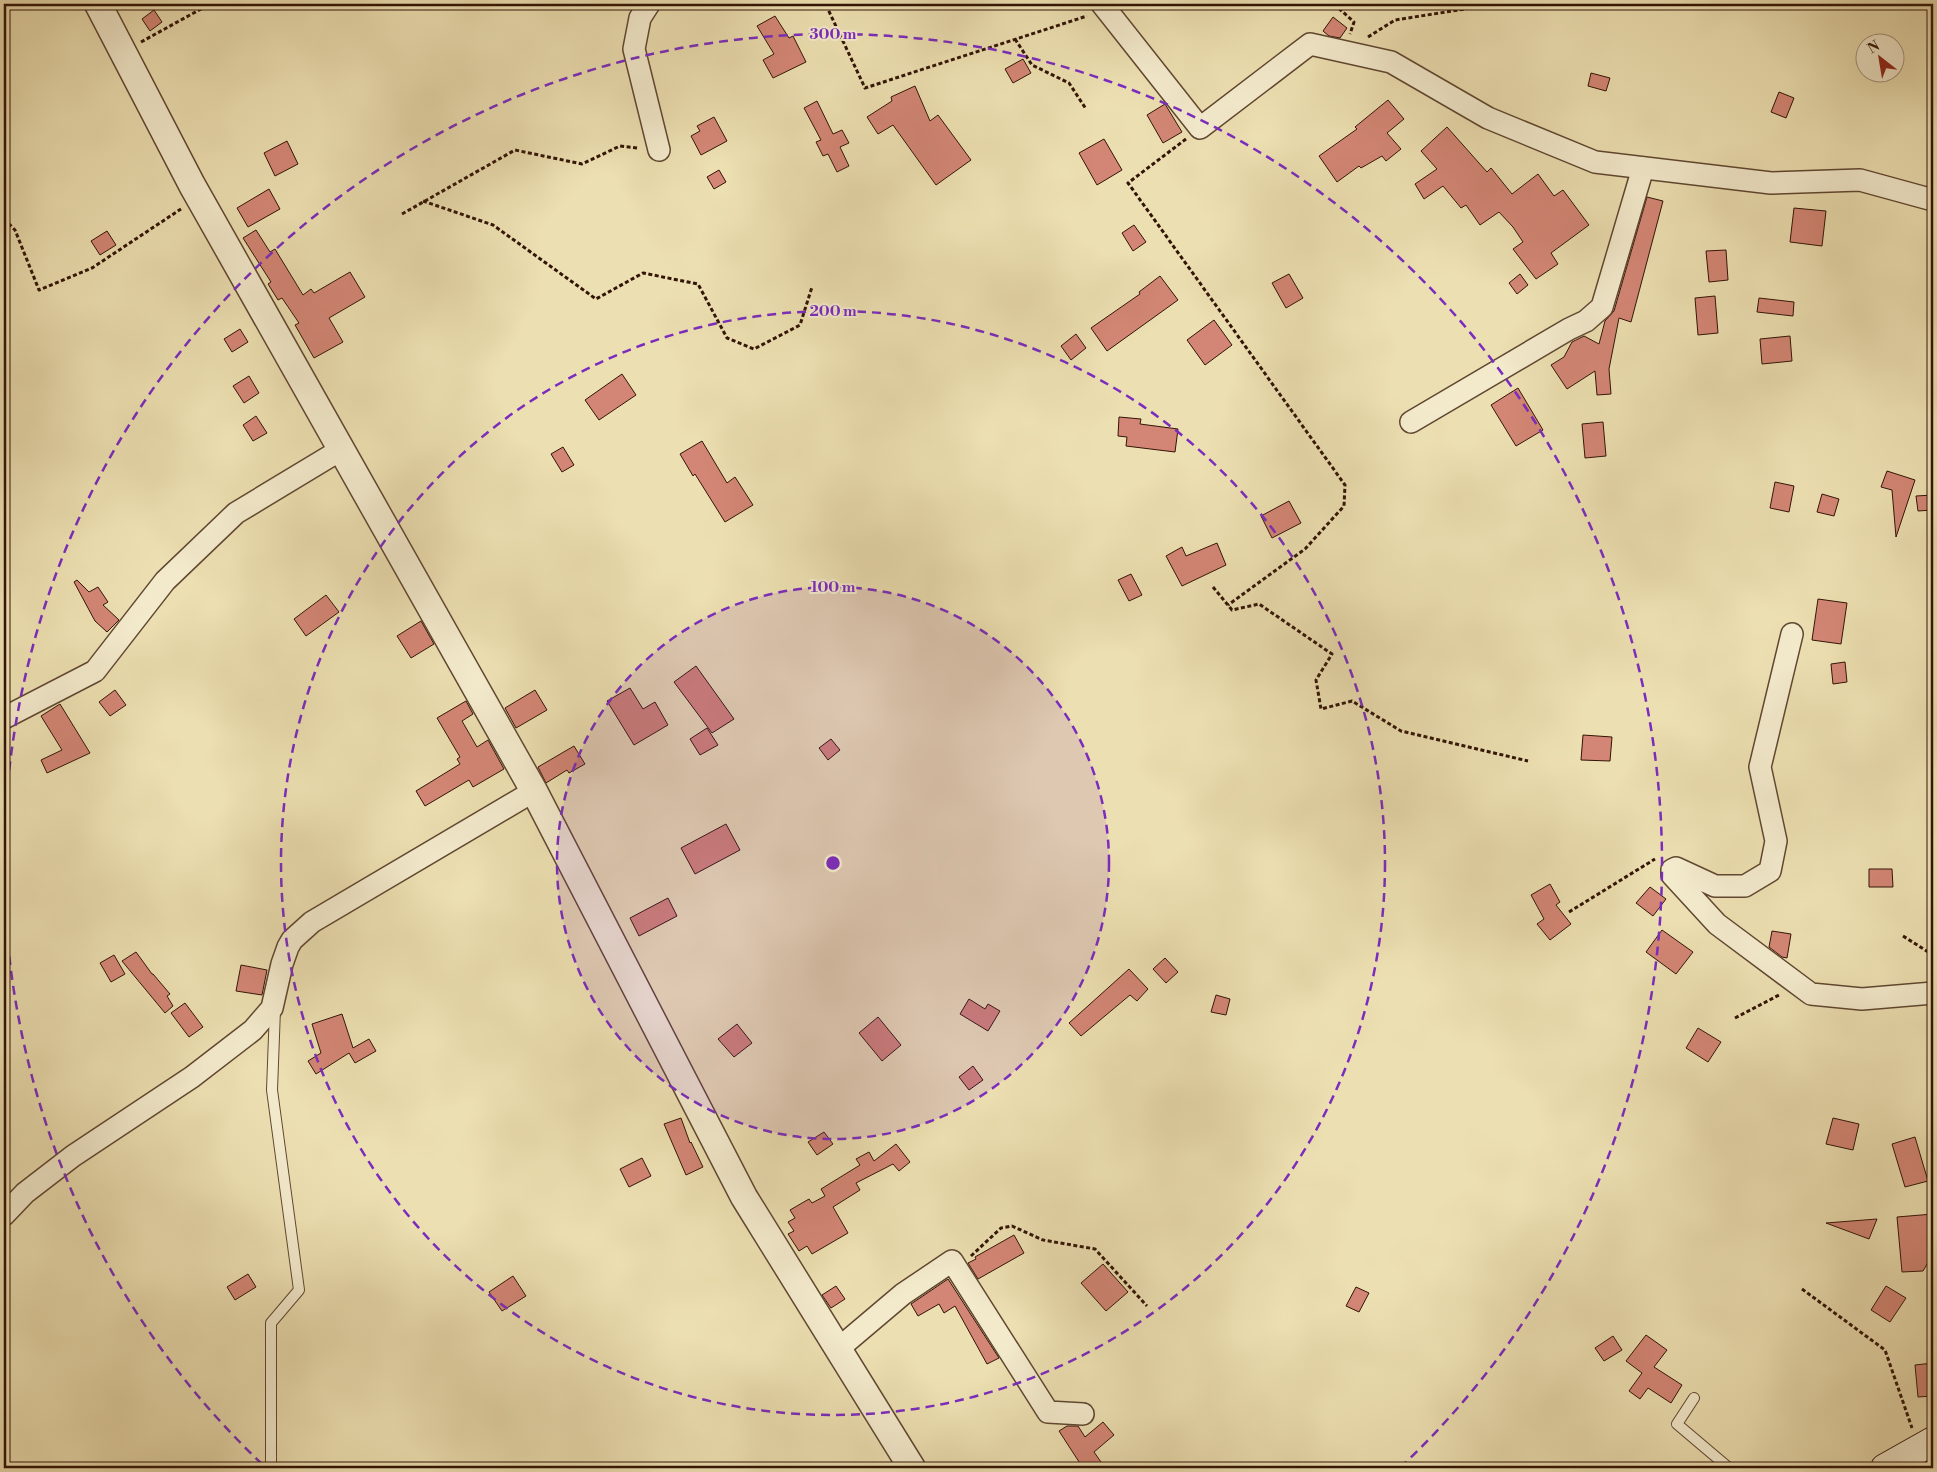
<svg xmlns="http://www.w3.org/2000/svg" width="1937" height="1472" viewBox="0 0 1937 1472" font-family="'Libre Bodoni',serif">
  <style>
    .building { fill: #d38675; stroke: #321406 }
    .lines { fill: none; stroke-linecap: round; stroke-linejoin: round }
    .service-casing { stroke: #604731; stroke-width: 12 }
    .minor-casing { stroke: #604731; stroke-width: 24 }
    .tertiary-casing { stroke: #604731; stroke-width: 29 }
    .secondary-casing { stroke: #321406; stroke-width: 30 }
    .path { stroke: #321406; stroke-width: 3; stroke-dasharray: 4 2.5; stroke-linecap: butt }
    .service { stroke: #f3eacc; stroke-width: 10 }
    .minor { stroke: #f3eacc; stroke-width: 21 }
    .tertiary { stroke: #f3eacc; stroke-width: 26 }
    .secondary { stroke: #f3eacc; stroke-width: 28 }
    .ring { fill: none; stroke: #7b2cbf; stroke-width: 2.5; stroke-dasharray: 9 6 }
    .centre { fill: #7b2cbf; stroke: #f3eacc; stroke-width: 2.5 }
    .ring-label { font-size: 15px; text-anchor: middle; font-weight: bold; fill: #7b2cbf; stroke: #f3eacc; stroke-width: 4; stroke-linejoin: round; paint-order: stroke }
  </style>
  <rect width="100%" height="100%" fill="#ecdfb1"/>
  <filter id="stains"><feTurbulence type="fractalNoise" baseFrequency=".004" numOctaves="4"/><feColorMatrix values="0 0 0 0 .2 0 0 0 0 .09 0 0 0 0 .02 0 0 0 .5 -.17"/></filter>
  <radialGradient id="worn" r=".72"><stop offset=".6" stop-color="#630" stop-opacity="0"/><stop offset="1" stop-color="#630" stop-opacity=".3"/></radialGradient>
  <g class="building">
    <polygon points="154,10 162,22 150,31 142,19"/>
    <polygon points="775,16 789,38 793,36 806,62 773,78 763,60 774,54 757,26"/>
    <polygon points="1333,17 1347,28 1340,38 1329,36 1323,31"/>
    <polygon points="1023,59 1031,73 1013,83 1005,69"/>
    <polygon points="1591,73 1610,78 1606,91 1588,86"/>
    <polygon points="915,86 930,121 938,115 971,160 936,185 893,125 878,134 867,117 892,101 891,97"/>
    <polygon points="1779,92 1794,98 1786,118 1771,112"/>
    <polygon points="1388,100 1404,119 1387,133 1401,149 1386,161 1382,156 1361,168 1359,166 1337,182 1319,156 1357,129 1355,127"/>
    <polygon points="817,101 833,134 842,130 849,143 840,147 849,166 837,172 828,154 823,156 816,142 821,140 804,108"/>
    <polygon points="1165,104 1182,132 1163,143 1147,115"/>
    <polygon points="714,117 727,141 701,155 691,136 700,131 697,126"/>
    <polygon points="1447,127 1487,172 1491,168 1512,194 1538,174 1554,196 1563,190 1589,225 1551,253 1558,264 1536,279 1513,249 1523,242 1513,227 1499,212 1480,225 1466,205 1461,208 1443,186 1424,199 1415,184 1437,169 1421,151"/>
    <polygon points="1104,139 1122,170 1097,185 1079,153"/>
    <polygon points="287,141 298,164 275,176 264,153"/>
    <polygon points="719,170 726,182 714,189 707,177"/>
    <polygon points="269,189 280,209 248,227 237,208"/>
    <polygon points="1647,197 1663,201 1631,322 1619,318 1609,369 1611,394 1597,395 1595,371 1567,389 1551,365 1564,357 1572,342 1584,336 1599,344 1605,321 1614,311"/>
    <polygon points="1794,208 1826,211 1822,246 1790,242"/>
    <polygon points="1134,225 1146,242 1133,251 1122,233"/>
    <polygon points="256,230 270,252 275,249 303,295 311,289 314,293 350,272 365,297 329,318 343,342 314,358 295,325 299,323 282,298 278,300 268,284 271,282 243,238"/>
    <polygon points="107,231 116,245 100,255 91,241"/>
    <polygon points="1726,250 1728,280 1709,282 1706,251"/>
    <polygon points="1289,274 1303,298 1286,308 1272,283"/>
    <polygon points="1520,274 1528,285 1517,294 1509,283"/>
    <polygon points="1160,276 1178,300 1107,351 1091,328 1140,294 1139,292"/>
    <polygon points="1715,296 1718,333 1698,335 1695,298"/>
    <polygon points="1759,298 1794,302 1793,316 1757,312"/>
    <polygon points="1214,320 1232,345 1205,365 1187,340"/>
    <polygon points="240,329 248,342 232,352 224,339"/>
    <polygon points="1076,334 1086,348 1071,360 1061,346"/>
    <polygon points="1790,336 1792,361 1762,364 1760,339"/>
    <polygon points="622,374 636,395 599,420 585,400"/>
    <polygon points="249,376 259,393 244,403 233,386"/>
    <polygon points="1518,388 1543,430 1516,446 1491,405"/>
    <polygon points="256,416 267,433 253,441 243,425"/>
    <polygon points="1119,417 1141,419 1140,424 1178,429 1175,452 1126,446 1127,437 1118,436"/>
    <polygon points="1603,422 1606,456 1585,458 1582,424"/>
    <polygon points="702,441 727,483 735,477 753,505 725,522 695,474 693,476 680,454"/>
    <polygon points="563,447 574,465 562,472 551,454"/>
    <polygon points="1887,471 1915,480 1896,537 1892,490 1881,487"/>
    <polygon points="1775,482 1794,486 1789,512 1770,508"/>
    <polygon points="1822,494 1839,499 1834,516 1817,512"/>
    <polygon points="1933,495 1933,510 1918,511 1916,496"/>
    <polygon points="1289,501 1301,523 1272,538 1261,516"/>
    <polygon points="1217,543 1226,565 1182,586 1166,556 1182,547 1186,556"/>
    <polygon points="1131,574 1142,595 1129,601 1118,580"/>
    <polygon points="77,580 89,592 98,587 108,602 103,605 119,620 107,632 95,621 74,582"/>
    <polygon points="326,595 339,612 306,636 294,619"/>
    <polygon points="1818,599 1847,603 1841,644 1812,640"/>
    <polygon points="421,621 434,644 411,658 397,636"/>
    <polygon points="1845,662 1847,682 1833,684 1831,664"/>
    <polygon points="696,666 734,719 712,733 674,682"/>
    <polygon points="630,688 643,709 655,702 668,725 634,745 607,701"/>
    <polygon points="115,690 126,705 110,716 99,702"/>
    <polygon points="535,690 547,710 516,728 505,708"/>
    <polygon points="466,701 473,714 462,721 477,747 488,740 504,769 473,787 469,780 425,806 416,791 460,764 457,759 460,757 437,718"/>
    <polygon points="60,704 90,753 47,773 41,760 62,750 41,716"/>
    <polygon points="707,728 718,745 700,755 690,739"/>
    <polygon points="1583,735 1612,737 1610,761 1581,760"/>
    <polygon points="831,739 840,750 828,760 819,748"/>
    <polygon points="574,746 585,764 569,773 567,770 546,783 538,767"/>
    <polygon points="726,824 740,850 695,874 681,848"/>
    <polygon points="1869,869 1892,869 1893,887 1869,887"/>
    <polygon points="1550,884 1560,902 1556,905 1571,924 1550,940 1537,924 1544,919 1531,895"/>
    <polygon points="1650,887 1666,899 1653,916 1636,903"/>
    <polygon points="668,898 677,916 639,936 630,918"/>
    <polygon points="1662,930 1693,952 1676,974 1646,952"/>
    <polygon points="1772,931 1791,934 1787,958 1782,957 1769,947"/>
    <polygon points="136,952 152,974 153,974 170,994 167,996 173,1006 165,1013 122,961"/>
    <polygon points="114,955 125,974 111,982 100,963"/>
    <polygon points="1165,958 1178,972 1166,983 1153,969"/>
    <polygon points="241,965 267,970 262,995 236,991"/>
    <polygon points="1129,969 1148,989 1137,1001 1130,995 1081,1036 1069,1023"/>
    <polygon points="1216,995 1230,999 1226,1015 1211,1012"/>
    <polygon points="969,999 985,1009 988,1004 1000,1011 988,1031 960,1014"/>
    <polygon points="185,1003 203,1027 189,1037 171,1013"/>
    <polygon points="342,1014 353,1048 369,1039 376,1051 355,1063 349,1053 316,1074 308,1061 321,1053 312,1024"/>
    <polygon points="878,1017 901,1045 882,1061 859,1033"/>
    <polygon points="737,1024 752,1043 734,1057 718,1039"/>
    <polygon points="1698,1028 1721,1042 1708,1062 1686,1048"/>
    <polygon points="973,1066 983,1080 969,1090 959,1077"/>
    <polygon points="681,1118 690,1143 691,1142 703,1167 686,1175 664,1124"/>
    <polygon points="1833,1118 1859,1124 1853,1150 1826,1144"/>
    <polygon points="824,1132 833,1144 817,1155 808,1142"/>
    <polygon points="1915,1137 1928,1181 1905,1187 1892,1144"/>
    <polygon points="896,1144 910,1162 899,1171 893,1164 856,1183 860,1190 833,1207 848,1233 812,1254 807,1246 799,1251 788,1234 794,1231 788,1222 795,1218 790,1210 809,1199 812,1203 825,1196 821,1189 860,1165 856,1159 869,1152 874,1161"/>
    <polygon points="642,1158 651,1176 629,1187 620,1169"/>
    <polygon points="1933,1214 1933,1254 1923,1271 1902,1272 1897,1217"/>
    <polygon points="1877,1219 1869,1239 1826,1223"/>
    <polygon points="1014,1235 1024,1253 978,1279 968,1263 976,1259 975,1257"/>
    <polygon points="1103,1264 1128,1292 1106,1311 1081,1283"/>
    <polygon points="248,1274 256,1287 235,1300 227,1287"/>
    <polygon points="513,1276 526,1296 502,1311 489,1292"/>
    <polygon points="948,1279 999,1358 987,1364 955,1306 944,1313 939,1304 918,1316 911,1304"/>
    <polygon points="836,1286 845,1299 831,1308 822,1295"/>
    <polygon points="1886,1286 1906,1298 1890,1322 1871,1310"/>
    <polygon points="1356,1287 1369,1293 1359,1312 1346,1306"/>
    <polygon points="1646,1335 1667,1350 1654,1367 1682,1385 1671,1403 1648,1388 1640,1399 1629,1391 1642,1373 1626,1361"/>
    <polygon points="1613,1336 1622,1350 1604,1361 1595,1348"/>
    <polygon points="1933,1363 1933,1396 1918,1397 1915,1365"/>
    <polygon points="1103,1422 1114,1435 1094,1452 1101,1462 1091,1468 1083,1468 1059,1431 1067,1426 1078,1426 1085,1437"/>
  </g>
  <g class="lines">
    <defs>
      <g id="service">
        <polyline points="1694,1398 1677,1424 1729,1468"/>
        <polyline points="271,1468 271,1323 299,1290 272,1090 275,1009"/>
      </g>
      <g id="minor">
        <polyline points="649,4 640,18 634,49 659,150"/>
        <polyline points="1102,4 1200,128 1310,44 1391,62 1488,118 1595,162 1771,183 1860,180 1933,200"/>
        <polyline points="1411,422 1569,329 1586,321 1602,307 1643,168"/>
        <polyline points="1792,634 1760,767 1776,841 1770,871 1745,886 1715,886 1676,868 1672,870 1672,875 1717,924 1811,994 1862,999 1933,993"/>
        <polyline points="4,718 95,671 165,581 236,513 342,449"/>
        <polyline points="4,1215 25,1193 73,1156 192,1077 253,1030 272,1008 282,964 288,947 292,940 312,922 534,791"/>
        <polyline points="838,1349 903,1294 952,1261 1048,1412 1083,1414"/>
      </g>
      <polyline id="tertiary" points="98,4 192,185 534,791 744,1197 912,1468"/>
      <polyline id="secondary" points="1885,1468 1933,1441"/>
    </defs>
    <use href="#service" class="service-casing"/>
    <use href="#minor" class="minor-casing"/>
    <use href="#tertiary" class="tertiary-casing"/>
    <use href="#secondary" class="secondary-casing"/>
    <g class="path">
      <polyline points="1334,4 1354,22 1350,34"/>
      <polyline points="826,5 865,88 1087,16"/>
      <polyline points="1368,37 1395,20 1497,4"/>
      <polyline points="1015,39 1032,65 1069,83 1086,109"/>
      <polyline points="141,42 210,4"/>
      <polyline points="1186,139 1128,183 1345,485 1344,506 1305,549 1228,605"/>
      <polyline points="423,201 493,225 596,299 643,273 698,284 727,338 754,349 800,325 812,287"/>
      <polyline points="402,214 515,150 582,164 620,146 638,148"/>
      <polyline points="4,219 15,230 39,290 92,268 181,209"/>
      <polyline points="1213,587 1232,610 1259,604 1332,654 1316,680 1321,709 1352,701 1401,731 1528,761"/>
      <polyline points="1569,912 1655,859"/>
      <polyline points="1903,936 1933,955"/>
      <polyline points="1735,1018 1781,994"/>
      <polyline points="971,1256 1001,1228 1012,1226 1043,1240 1095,1249 1147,1306"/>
      <polyline points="1802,1289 1885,1350 1912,1428"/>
    </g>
    <use href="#service" class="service"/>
    <use href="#minor" class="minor"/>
    <use href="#tertiary" class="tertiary"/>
    <use href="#secondary" class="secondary"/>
  </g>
  <circle cx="833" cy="863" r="276" fill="#7b2cbf" fill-opacity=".12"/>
  <g class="ring">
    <circle cx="833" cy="863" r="276"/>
    <circle cx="833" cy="863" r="552"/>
    <path d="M262 1464A829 829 0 1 1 1404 1464"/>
  </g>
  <circle cx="833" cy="863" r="8" class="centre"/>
  <g class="ring-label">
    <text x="833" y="39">300 m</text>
    <text x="833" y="316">200 m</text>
    <text x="833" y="592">100 m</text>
  </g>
  <rect width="1937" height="1472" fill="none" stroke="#ecdfb1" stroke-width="20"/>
  <rect x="5" y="5" width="1927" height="1462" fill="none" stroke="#321406" stroke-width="2.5"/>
  <rect x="10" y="10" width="1917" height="1452" fill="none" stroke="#321406"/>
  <g transform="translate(1880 58) rotate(329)"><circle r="24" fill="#f3eacc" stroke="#a6947d"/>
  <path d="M0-4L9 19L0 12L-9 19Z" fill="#8f2418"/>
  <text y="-8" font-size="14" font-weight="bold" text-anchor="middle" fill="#321406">N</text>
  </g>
  <rect width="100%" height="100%" filter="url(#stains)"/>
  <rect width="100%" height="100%" fill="url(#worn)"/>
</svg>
